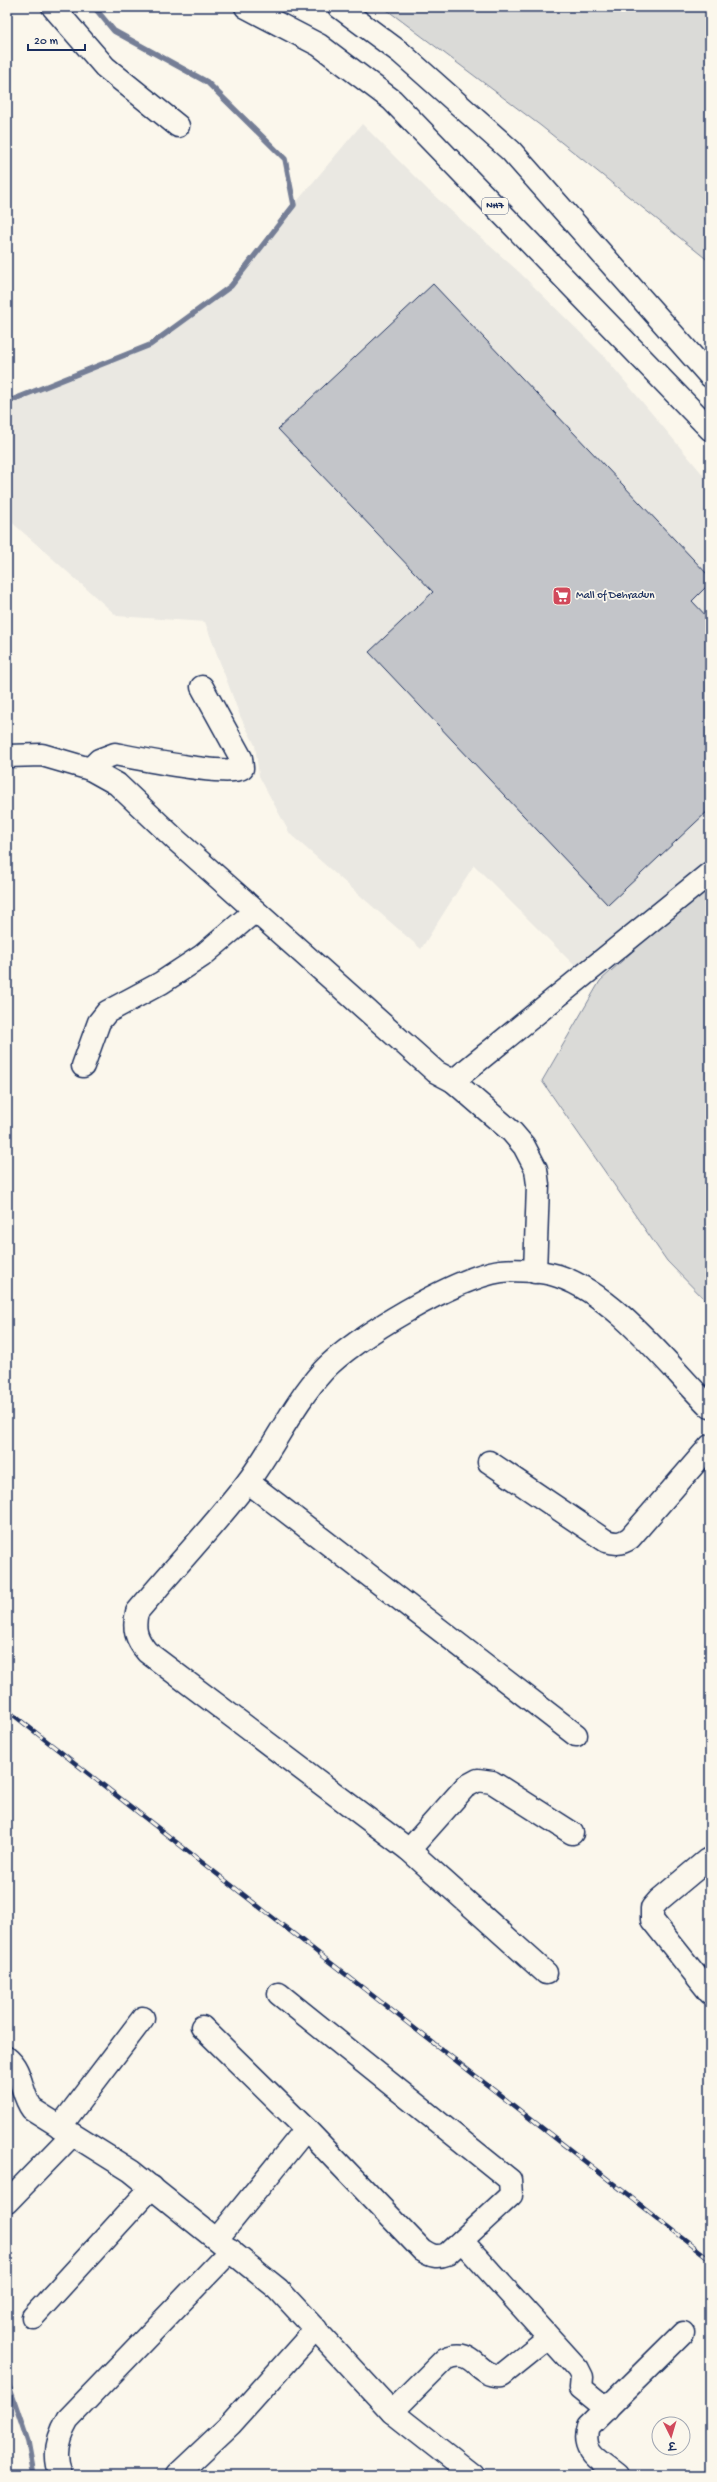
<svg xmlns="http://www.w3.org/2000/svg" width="717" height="2482" viewBox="0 0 717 2482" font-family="'Gochi Hand','Playpen Sans Deva',sans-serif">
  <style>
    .built { fill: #eae8e2 }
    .green { fill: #dadad7; stroke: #7a849a }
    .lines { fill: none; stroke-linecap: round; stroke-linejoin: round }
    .stream { stroke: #747e96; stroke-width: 5.5 }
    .building { fill: #c3c5c9; stroke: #1b2f5e }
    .minor-casing { stroke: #1b2f5e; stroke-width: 25 }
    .highway-casing { stroke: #1b2f5e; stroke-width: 25 }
    .minor { stroke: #fbf7ec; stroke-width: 22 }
    .highway { stroke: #fbf7ec; stroke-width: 22 }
    .rail-casing { stroke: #1b2f5e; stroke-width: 4.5 }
    .rail { stroke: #fbf7ec; stroke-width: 3; stroke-dasharray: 9; stroke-linecap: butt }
    .labels { text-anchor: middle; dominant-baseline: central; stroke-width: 3.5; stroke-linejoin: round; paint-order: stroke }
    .shield { fill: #fbf7ec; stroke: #5e6b89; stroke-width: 1 }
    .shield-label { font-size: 10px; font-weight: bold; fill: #1b2f5e }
    .poi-label { font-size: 11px; fill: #1b2f5e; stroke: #fbf7ec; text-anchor: start }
  </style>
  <rect width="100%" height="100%" fill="#fbf7ec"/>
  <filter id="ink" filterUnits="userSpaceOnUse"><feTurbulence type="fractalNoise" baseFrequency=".025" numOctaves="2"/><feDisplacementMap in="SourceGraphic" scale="8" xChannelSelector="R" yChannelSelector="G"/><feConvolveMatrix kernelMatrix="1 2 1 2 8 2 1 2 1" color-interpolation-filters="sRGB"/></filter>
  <g filter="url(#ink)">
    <polygon class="built" points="362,124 429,191 519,272 602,354 710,483 710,862 576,967 474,865 421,949 290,834 259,776 255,745 240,716 205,622 117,616 7,518 7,403 150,345 231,286 294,205"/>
    <g class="green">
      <polygon points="383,7 710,7 710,262 541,126"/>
      <polygon points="710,881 710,1305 667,1261 542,1081 600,981"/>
    </g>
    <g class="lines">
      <g class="stream">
        <polyline points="7,402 150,345 231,286 294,205 285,159 207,82 114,31 94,7"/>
        <polyline points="7,2380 28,2442 34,2475"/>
      </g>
    </g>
    <polygon class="building" points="433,284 710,577 710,583 692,601 710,620 710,809 608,905 369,652 433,592 278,429"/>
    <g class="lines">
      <defs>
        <g id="minor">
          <polyline points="53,7 105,67 178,126"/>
          <polyline points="7,756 42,755 90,769 117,784 176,840 436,1072 453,1081 710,873"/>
          <path d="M90 769 99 760 115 754C136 758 229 777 242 768L241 758 202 687"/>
          <polyline points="83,1066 99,1022 107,1012 161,983 202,956 255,911"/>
          <polyline points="453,1081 512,1132 524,1146 536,1169 538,1185 535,1272"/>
          <path d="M489 1462 606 1541C616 1544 621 1544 630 1538L710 1446"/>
          <polyline points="248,1482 576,1735"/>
          <polyline points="409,1850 465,1787 478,1780 492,1782 572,1833"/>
          <polyline points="707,1860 659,1900 652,1908 652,1920 710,1993"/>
          <path d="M546 1973 409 1850 147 1652C136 1639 133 1629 137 1612 173 1569 213 1527 247 1483 274 1447 293 1404 323 1371 353 1338 457 1277 501 1271 518 1269 542 1271 558 1276 614 1294 669 1366 710 1407"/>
          <path d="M279 1994 510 2180 511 2195 447 2254C437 2258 431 2256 422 2250L306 2129"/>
          <polyline points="202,2027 306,2129 217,2239"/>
          <path d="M7 2058C22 2069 21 2095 32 2109L131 2171 278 2289 392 2412 472 2475"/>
          <polyline points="60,2127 143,2018"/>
          <polyline points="7,2202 72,2135"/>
          <polyline points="462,2241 578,2369 582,2377 581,2388 607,2409"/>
          <polyline points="33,2317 152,2187"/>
          <path d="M392 2412 445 2359C475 2345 476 2378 502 2375L548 2338"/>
          <path d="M61 2475C53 2456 58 2436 68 2419L231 2250"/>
          <polyline points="177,2475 231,2424 316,2329"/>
          <path d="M618 2475C600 2460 580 2453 588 2427L683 2333"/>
        </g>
        <g id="highway">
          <polyline points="246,7 319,45 392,100 710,429"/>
          <polyline points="339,7 401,53 511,151 710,376"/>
        </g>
      </defs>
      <use href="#minor" class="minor-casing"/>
      <use href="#highway" class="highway-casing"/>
      <use href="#minor" class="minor"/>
      <use href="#highway" class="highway"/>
      <defs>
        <polyline id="rail" points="7,1710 710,2259"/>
      </defs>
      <use href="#rail" class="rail-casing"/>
      <use href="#rail" class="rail"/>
    </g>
  </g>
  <defs>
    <symbol id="supermarket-square" viewBox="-11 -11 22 22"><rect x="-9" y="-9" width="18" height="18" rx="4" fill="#d1495b" stroke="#fbf7ec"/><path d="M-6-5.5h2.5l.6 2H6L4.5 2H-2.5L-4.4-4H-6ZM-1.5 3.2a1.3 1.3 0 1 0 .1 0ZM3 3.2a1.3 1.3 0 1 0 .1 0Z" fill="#fff"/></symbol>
  </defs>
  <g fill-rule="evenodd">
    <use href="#supermarket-square" x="551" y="585" width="22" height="22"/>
  </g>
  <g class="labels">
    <rect class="shield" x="482" y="198" width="26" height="16" rx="3"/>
    <g class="shield-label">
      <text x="495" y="206">NH7</text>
    </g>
    <g class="poi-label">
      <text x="576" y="596">Mall of Dehradun</text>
    </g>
  </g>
  <rect width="717" height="2482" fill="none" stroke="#fbf7ec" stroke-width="24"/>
  <rect x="12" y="12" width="693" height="2458" fill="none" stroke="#1b2f5e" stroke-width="1.5" filter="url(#ink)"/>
  <g transform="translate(671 2436) rotate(175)"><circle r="19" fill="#fbf7ec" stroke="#a1a7b3"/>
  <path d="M0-3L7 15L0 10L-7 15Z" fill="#d1495b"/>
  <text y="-6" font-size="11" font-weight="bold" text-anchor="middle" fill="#1b2f5e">उ</text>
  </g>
  <path d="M28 44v6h57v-6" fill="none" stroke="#1b2f5e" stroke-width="2"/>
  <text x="34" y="44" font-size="12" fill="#1b2f5e" stroke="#fbf7ec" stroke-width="3" paint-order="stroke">20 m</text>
</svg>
